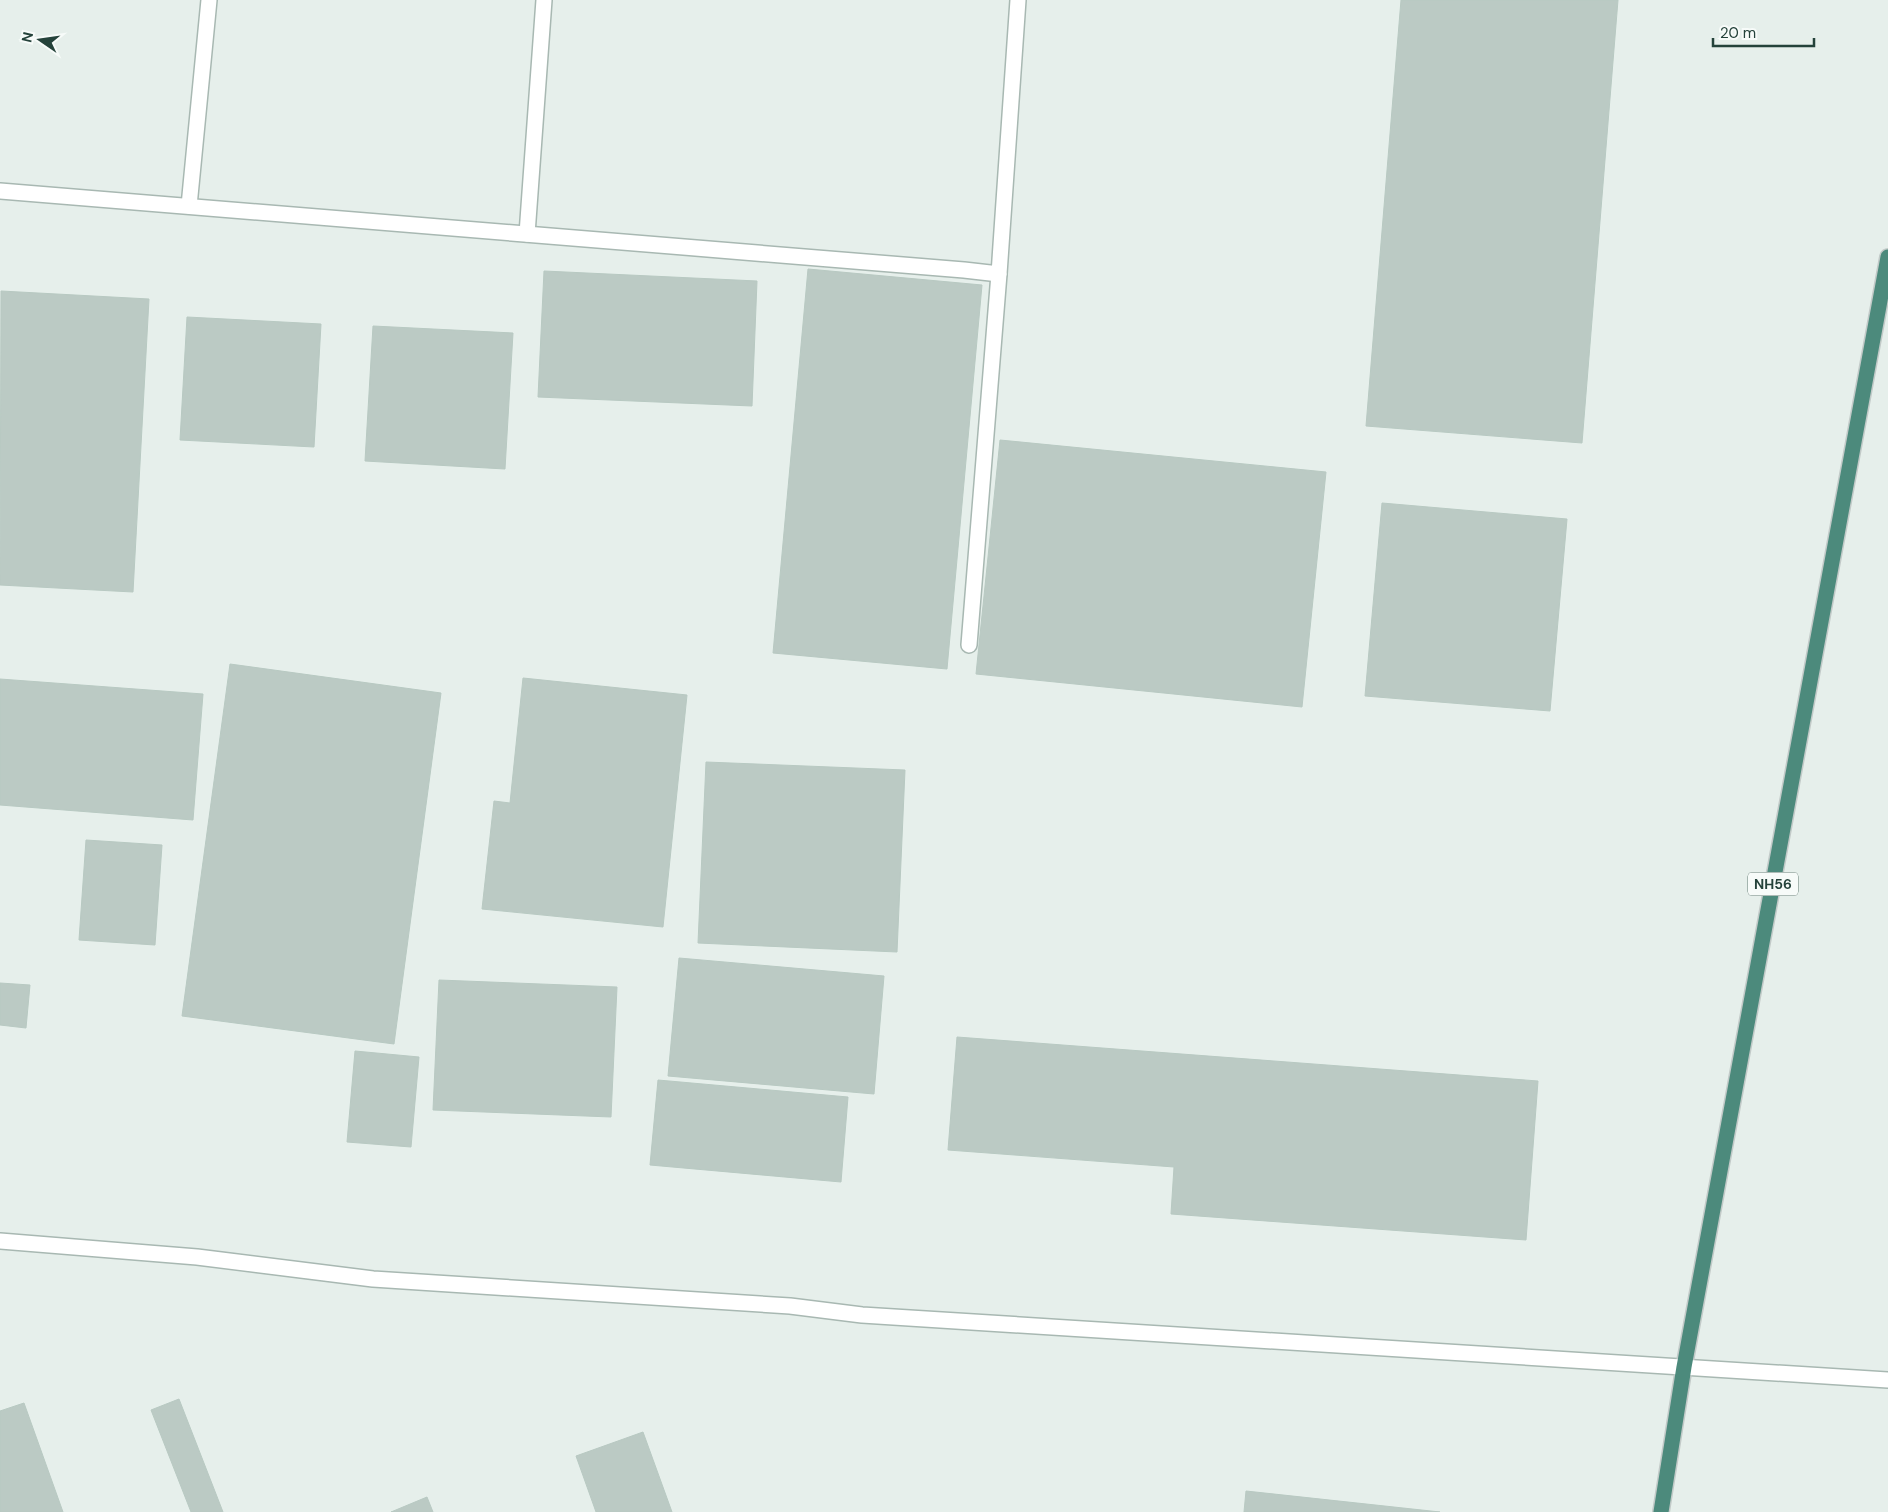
<svg xmlns="http://www.w3.org/2000/svg" width="1888" height="1512" viewBox="0 0 1888 1512" font-family="'DM Sans',sans-serif">
  <style>
    .building { fill: #bbcac4; stroke: #b8c9c2 }
    .lines { fill: none; stroke-linecap: round; stroke-linejoin: round }
    .minor-casing { stroke: #a8b8b2; stroke-width: 18 }
    .tertiary-casing { stroke: #a8b8b2; stroke-width: 18 }
    .trunk-casing { stroke: #c2cac8; stroke-width: 18 }
    .minor { stroke: #fff; stroke-width: 15 }
    .tertiary { stroke: #fff; stroke-width: 15 }
    .trunk { stroke: #4c8a7c; stroke-width: 15 }
    .labels { text-anchor: middle; dominant-baseline: central; stroke-width: 4; stroke-linejoin: round; paint-order: stroke }
    .shield { fill: #f7fbf9; stroke: #637a73; stroke-width: 1 }
    .shield-label { font-size: 14px; font-weight: bold; fill: #24423a }
  </style>
  <rect width="100%" height="100%" fill="#e6efeb"/>
  <g class="building">
    <polygon points="1401,0 1618,0 1582,443 1366,426"/>
    <polygon points="808,269 982,285 947,669 773,653"/>
    <polygon points="544,271 757,281 752,406 538,397"/>
    <polygon points="1,291 149,299 133,592 0,585"/>
    <polygon points="187,317 321,324 314,447 180,440"/>
    <polygon points="373,326 513,333 505,469 365,461"/>
    <polygon points="1000,440 1326,472 1302,707 976,674"/>
    <polygon points="1382,503 1567,519 1550,711 1365,696"/>
    <polygon points="230,664 441,693 394,1044 182,1016"/>
    <polygon points="523,678 687,695 663,927 482,909 494,801 510,803"/>
    <polygon points="0,679 203,694 193,820 0,805"/>
    <polygon points="706,762 905,770 897,952 698,943"/>
    <polygon points="86,840 162,845 155,945 79,940"/>
    <polygon points="679,958 884,976 874,1094 668,1076"/>
    <polygon points="439,980 617,987 611,1117 433,1110"/>
    <polygon points="0,983 30,985 26,1028 0,1025"/>
    <polygon points="957,1037 1538,1081 1526,1240 1171,1214 1174,1167 948,1150"/>
    <polygon points="355,1051 419,1057 411,1147 347,1142"/>
    <polygon points="658,1080 848,1097 841,1182 650,1165"/>
    <polygon points="179,1399 223,1512 191,1512 151,1410"/>
    <polygon points="24,1403 63,1512 0,1512 0,1411"/>
    <polygon points="643,1432 672,1512 596,1512 576,1456"/>
    <polygon points="1246,1491 1440,1512 1244,1512"/>
    <polygon points="427,1497 433,1512 391,1512"/>
  </g>
  <g class="lines">
    <defs>
      <g id="minor">
        <polyline points="0,191 964,270 999,274 1018,0"/>
        <polyline points="189,206 209,0"/>
        <polyline points="527,234 544,0"/>
        <polyline points="969,645 999,274"/>
      </g>
      <polyline id="tertiary" points="0,1241 197,1257 373,1279 790,1306 862,1315 1888,1380"/>
      <polyline id="trunk" points="1661,1512 1684,1367 1888,257"/>
    </defs>
    <use href="#minor" class="minor-casing"/>
    <use href="#tertiary" class="tertiary-casing"/>
    <use href="#trunk" class="trunk-casing"/>
    <use href="#minor" class="minor"/>
    <use href="#tertiary" class="tertiary"/>
    <use href="#trunk" class="trunk"/>
  </g>
  <g class="labels">
    <rect class="shield" x="1748" y="872.5" width="50" height="23" rx="4"/>
    <g class="shield-label">
      <text x="1773" y="884">NH56</text>
    </g>
  </g>
  <g transform="translate(40 40) rotate(283)" stroke="#f7fbf9" stroke-width="4" paint-order="stroke">
  <path d="M0-4L9 19L0 12L-9 19Z" fill="#24423a"/>
  <text y="-8" font-size="14" font-weight="bold" text-anchor="middle" fill="#24423a">N</text>
  </g>
  <path d="M1713 38v8h101v-8" fill="none" stroke="#24423a" stroke-width="2.5"/>
  <text x="1720" y="38" font-size="15" fill="#24423a" stroke="#f7fbf9" stroke-width="4" paint-order="stroke">20 m</text>
</svg>
